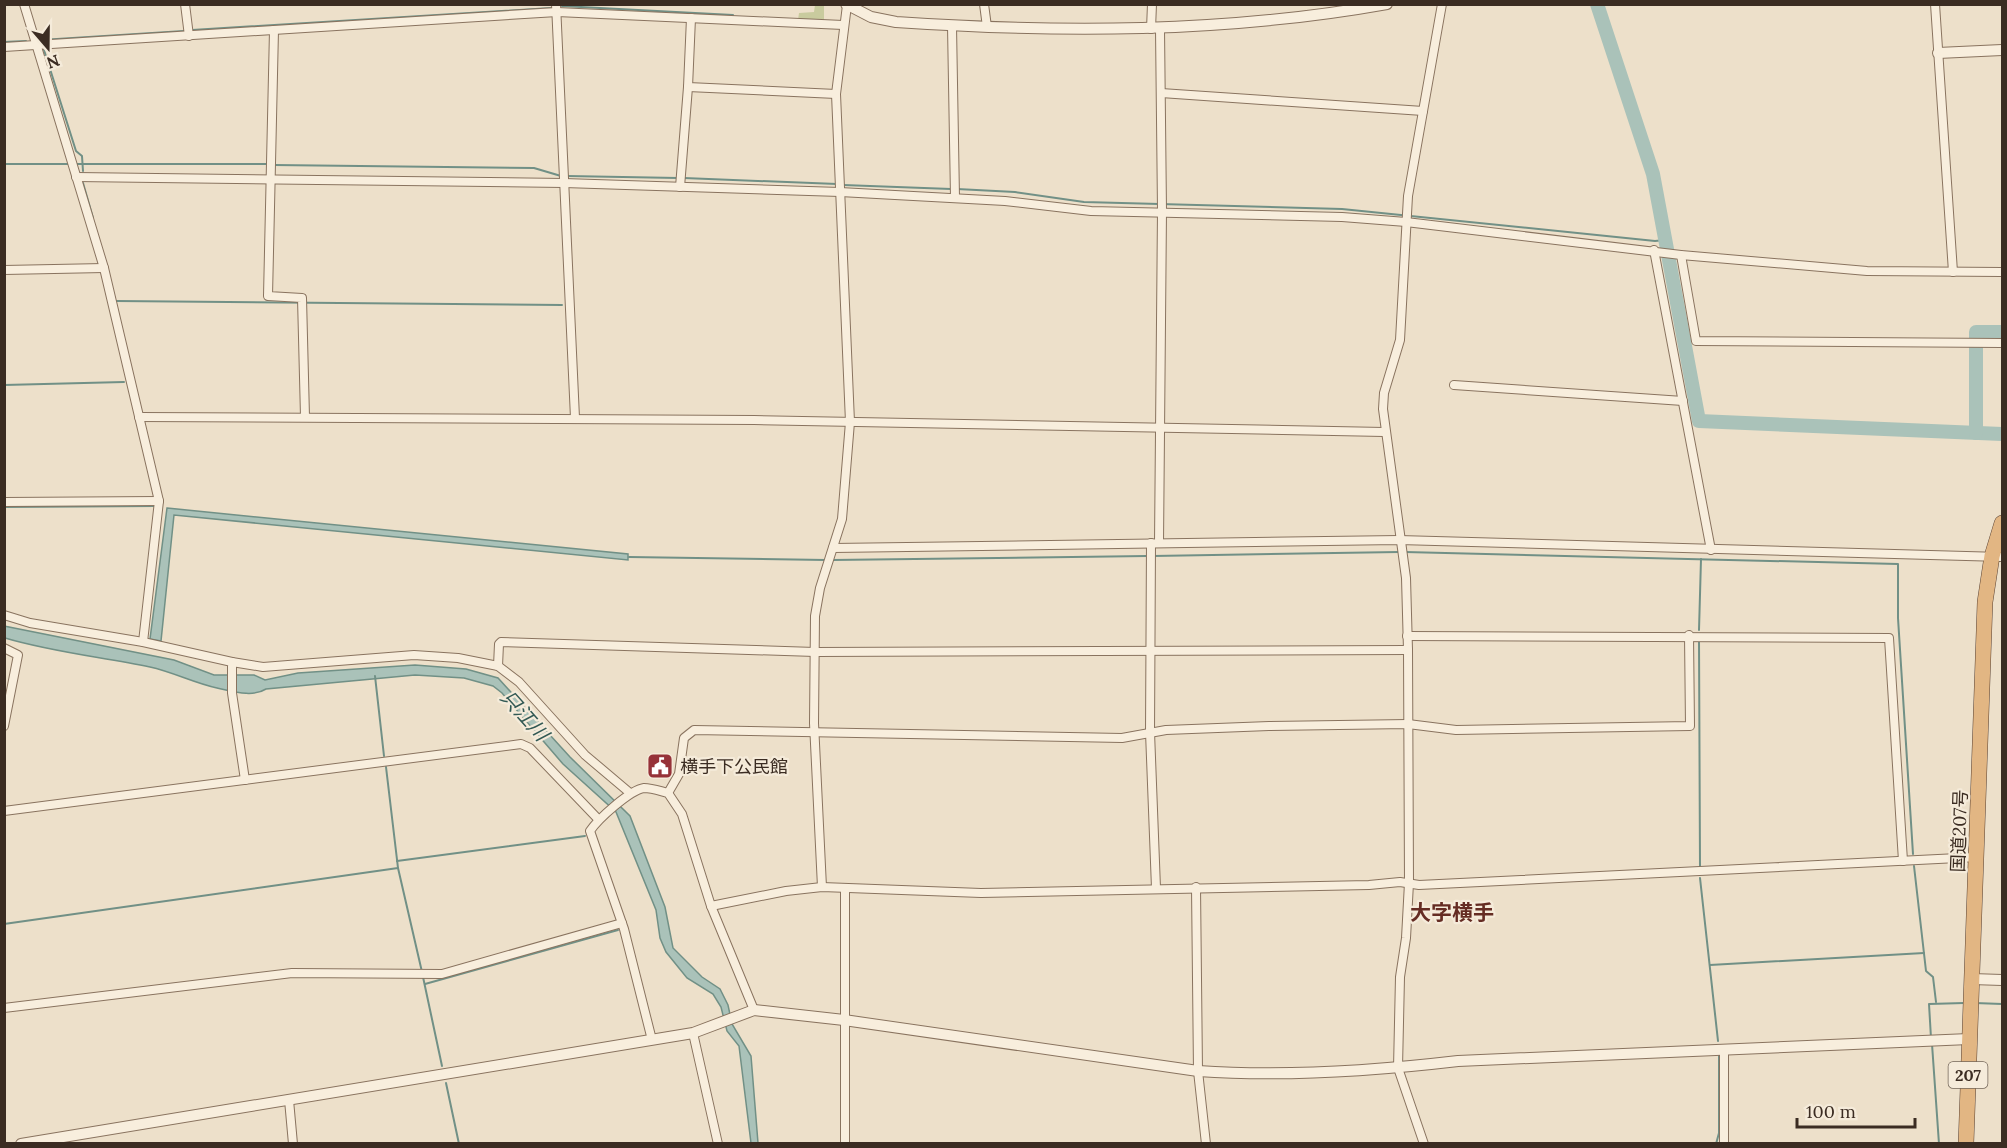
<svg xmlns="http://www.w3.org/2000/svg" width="2007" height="1148" viewBox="0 0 2007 1148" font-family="Lora,'Noto Sans JP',serif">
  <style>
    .green { fill: #c9cb9e }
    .water { fill: #aac2b9; stroke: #719086; stroke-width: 1.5 }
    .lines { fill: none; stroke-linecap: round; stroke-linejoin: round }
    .stream { stroke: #719086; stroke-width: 2 }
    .river { stroke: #aac2b9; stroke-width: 14 }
    .minor-casing { stroke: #89735f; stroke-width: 10 }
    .tertiary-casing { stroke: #89735f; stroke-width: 12 }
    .trunk-casing { stroke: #584133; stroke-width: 16 }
    .minor { stroke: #f8eedd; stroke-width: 8 }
    .tertiary { stroke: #f8eedd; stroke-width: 10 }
    .trunk { stroke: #e2b683; stroke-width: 15 }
    .labels { text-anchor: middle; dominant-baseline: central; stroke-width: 4.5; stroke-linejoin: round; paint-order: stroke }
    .shield { fill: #f5ebda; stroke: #736559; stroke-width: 1.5 }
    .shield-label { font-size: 16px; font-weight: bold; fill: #3b2c22 }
    .poi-label { font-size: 18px; fill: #3b2c22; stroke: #f5ebda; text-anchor: start }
    .street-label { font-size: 18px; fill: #3b2c22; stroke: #f5ebda }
    .water-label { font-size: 20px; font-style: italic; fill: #325954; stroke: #f5ebda }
    .quarter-label { font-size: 21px; font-weight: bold; fill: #652c23; stroke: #f5ebda }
  </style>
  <rect width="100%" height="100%" fill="#ede0ca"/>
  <polygon class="green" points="815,5 824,5 824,20 798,20 799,13 814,12"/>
  <g class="water">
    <polygon points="167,508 628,554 628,560 174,515 161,641 150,639"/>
    <path d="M4 626 174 660 214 675H254L265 680 298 673 415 665 466 669 498 678 570 757 630 816 665 907 673 948 702 977 720 989 728 1005 732 1024 751 1056 758 1143H751L739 1046 727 1031 721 1007 713 994 687 978 666 952 660 938 656 910 616 812 563 764 502 693 493 686 464 678 415 675 266 689C252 698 232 691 217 688 194 683 173 672 150 667 102 657 52 652 5 638Z"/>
  </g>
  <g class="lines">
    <g class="stream">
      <polyline points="562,6 733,15"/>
      <polyline points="192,30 551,8"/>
      <polyline points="41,40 184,31"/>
      <polyline points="4,42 26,41"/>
      <polyline points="44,50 76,151 82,156 83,171"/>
      <polyline points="4,164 269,164"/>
      <polyline points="274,165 534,168 561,176"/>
      <polyline points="567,176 678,178"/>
      <polyline points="684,178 837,184"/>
      <polyline points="83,183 93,218"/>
      <polyline points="843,185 951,189"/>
      <polyline points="957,189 1015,192 1084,202 1342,209 1655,241 1665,240"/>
      <polyline points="116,301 562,305"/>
      <polyline points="4,385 124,382"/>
      <polyline points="4,507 155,506"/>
      <polyline points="1405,552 1898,564 1898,618 1913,854"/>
      <polyline points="1153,556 1399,552"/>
      <polyline points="629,557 826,560"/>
      <polyline points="832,560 1147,556"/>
      <polyline points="1699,630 1701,559"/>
      <polyline points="1699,640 1700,866"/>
      <polyline points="375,676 384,756"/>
      <polyline points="386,767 398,868"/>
      <polyline points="397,861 585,836"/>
      <polyline points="1914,866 1926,971 1933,977 1936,1002"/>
      <polyline points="1700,878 1718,1041"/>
      <polyline points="4,924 398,868 422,972"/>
      <polyline points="1710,965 1924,953"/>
      <polyline points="423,977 442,1066"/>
      <polyline points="425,984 618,930"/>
      <polyline points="1975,1003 2002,1004"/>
      <polyline points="1931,1038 1929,1004 1964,1003"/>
      <polyline points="1932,1044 1939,1144"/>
      <polyline points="446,1083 459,1144"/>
      <polyline points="1716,1144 1719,1133 1719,1055"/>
    </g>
    <g class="river">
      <polyline points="1597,4 1653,174 1699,421 2002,434"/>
      <polyline points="1976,433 1976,332 2002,332"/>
    </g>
    <defs>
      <g id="minor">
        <polyline points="24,4 104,268 159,501 143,642"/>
        <polyline points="185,4 189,36"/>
        <polyline points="556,4 575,418"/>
        <polyline points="984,4 987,27"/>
        <polyline points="1935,4 1953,272"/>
        <polyline points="691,18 688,87 836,94"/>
        <polyline points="952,26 955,198"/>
        <polyline points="1151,29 1152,4"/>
        <polyline points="274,30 268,296 302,298 305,417"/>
        <polyline points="4,47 557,12 843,25"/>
        <polyline points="1161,93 1423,111"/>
        <polyline points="76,177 564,183 840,192 1005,201 1091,211 1342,217 1406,222 1681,255 1867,271 2002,272"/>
        <polyline points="680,187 688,87"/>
        <polyline points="1654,250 1711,550"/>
        <polyline points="1681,255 1696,341 2002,343"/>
        <polyline points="4,270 104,268"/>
        <polyline points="1454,385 1683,401"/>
        <polyline points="139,417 754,420 1384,432"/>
        <polyline points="4,502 159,501"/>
        <polyline points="1151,543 1150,732 1156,888"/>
        <polyline points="1159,543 1162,211 1160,29"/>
        <polyline points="833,548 1399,540 2002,557"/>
        <polyline points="4,615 30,623 143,642 232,662 232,693 245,780"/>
        <polyline points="1407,636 1889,638 1903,861"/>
        <polyline points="4,648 18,655 4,726"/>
        <polyline points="232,662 263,667 414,655 458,658 498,666 519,682 585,755 630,793"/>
        <polyline points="498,666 499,644 501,642 815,652 1408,650"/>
        <polyline points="668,793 679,774 684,738 694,730 1122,738 1166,730 1269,726 1408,724 1456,730 1690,726 1689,635"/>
        <polyline points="4,811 521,744 530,748 598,819"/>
        <polyline points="822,887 814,723 815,616 820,588 842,519 850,422 836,94 847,5"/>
        <polyline points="1196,887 1198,1071 1206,1144"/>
        <polyline points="711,906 786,891 822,887 981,893 1369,885 1400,882 1419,885 1978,857"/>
        <polyline points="4,1008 292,973 442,974 622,923"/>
        <polyline points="693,1033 718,1144"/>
        <path d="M652 1040 624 929 590 831C598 819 630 790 644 788 652 788 660 791 668 793L682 814 711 906 754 1010"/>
        <polyline points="1724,1049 1724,1144"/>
        <polyline points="289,1100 293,1144"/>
        <polyline points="845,1144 845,888"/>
        <polyline points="1424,1144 1398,1068 1400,977 1406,938 1409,883 1408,650 1406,578 1383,409 1384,393 1400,340 1408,196 1442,4"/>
      </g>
      <g id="tertiary">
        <path d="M846 4 871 17 896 22C1060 33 1225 33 1387 4"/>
        <polyline points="1938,53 2002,50"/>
        <polyline points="1972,979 2002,980"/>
        <path d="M21 1144 693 1033 754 1010 844 1020 1198 1071C1284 1077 1373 1071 1458 1061L1969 1039"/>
      </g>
      <polyline id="trunk" points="1966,1144 1985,602 1992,556 2002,523"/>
    </defs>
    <use href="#minor" class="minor-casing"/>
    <use href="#tertiary" class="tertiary-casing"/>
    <use href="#trunk" class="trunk-casing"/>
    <use href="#minor" class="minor"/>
    <use href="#tertiary" class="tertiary"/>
    <use href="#trunk" class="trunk"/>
  </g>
  <defs>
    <symbol id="civic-square" viewBox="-11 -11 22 22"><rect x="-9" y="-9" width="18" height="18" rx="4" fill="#963239" stroke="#f5ebda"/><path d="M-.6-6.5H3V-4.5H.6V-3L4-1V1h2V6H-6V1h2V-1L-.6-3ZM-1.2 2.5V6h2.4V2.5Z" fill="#fff"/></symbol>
  </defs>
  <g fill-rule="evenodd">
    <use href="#civic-square" x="645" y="751" width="30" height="30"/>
  </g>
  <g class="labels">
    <rect class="shield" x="1948.5" y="1062" width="39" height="26" rx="4.5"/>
    <g class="shield-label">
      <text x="1968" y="1075">207</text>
    </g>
    <g class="poi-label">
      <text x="680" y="766">横手下公民館</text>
    </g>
    <g class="street-label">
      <text transform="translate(1959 831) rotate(-88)">国道207号</text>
    </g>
    <g class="water-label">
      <text transform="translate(525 715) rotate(48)">只江川</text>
    </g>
    <g class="quarter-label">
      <text x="1452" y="912">大字横手</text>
    </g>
  </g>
  <rect width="2007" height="1148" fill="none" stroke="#3b2c22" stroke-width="12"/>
  <g transform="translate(48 48) rotate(160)" stroke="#f5ebda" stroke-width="4.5" paint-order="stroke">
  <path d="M0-4.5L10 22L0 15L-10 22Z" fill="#3b2c22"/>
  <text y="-9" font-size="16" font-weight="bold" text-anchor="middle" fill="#3b2c22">N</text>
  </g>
  <path d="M1797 1118v9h118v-9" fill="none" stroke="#3b2c22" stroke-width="3"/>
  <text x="1806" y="1118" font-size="18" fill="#3b2c22" stroke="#f5ebda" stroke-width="4.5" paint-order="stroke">100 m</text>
</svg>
